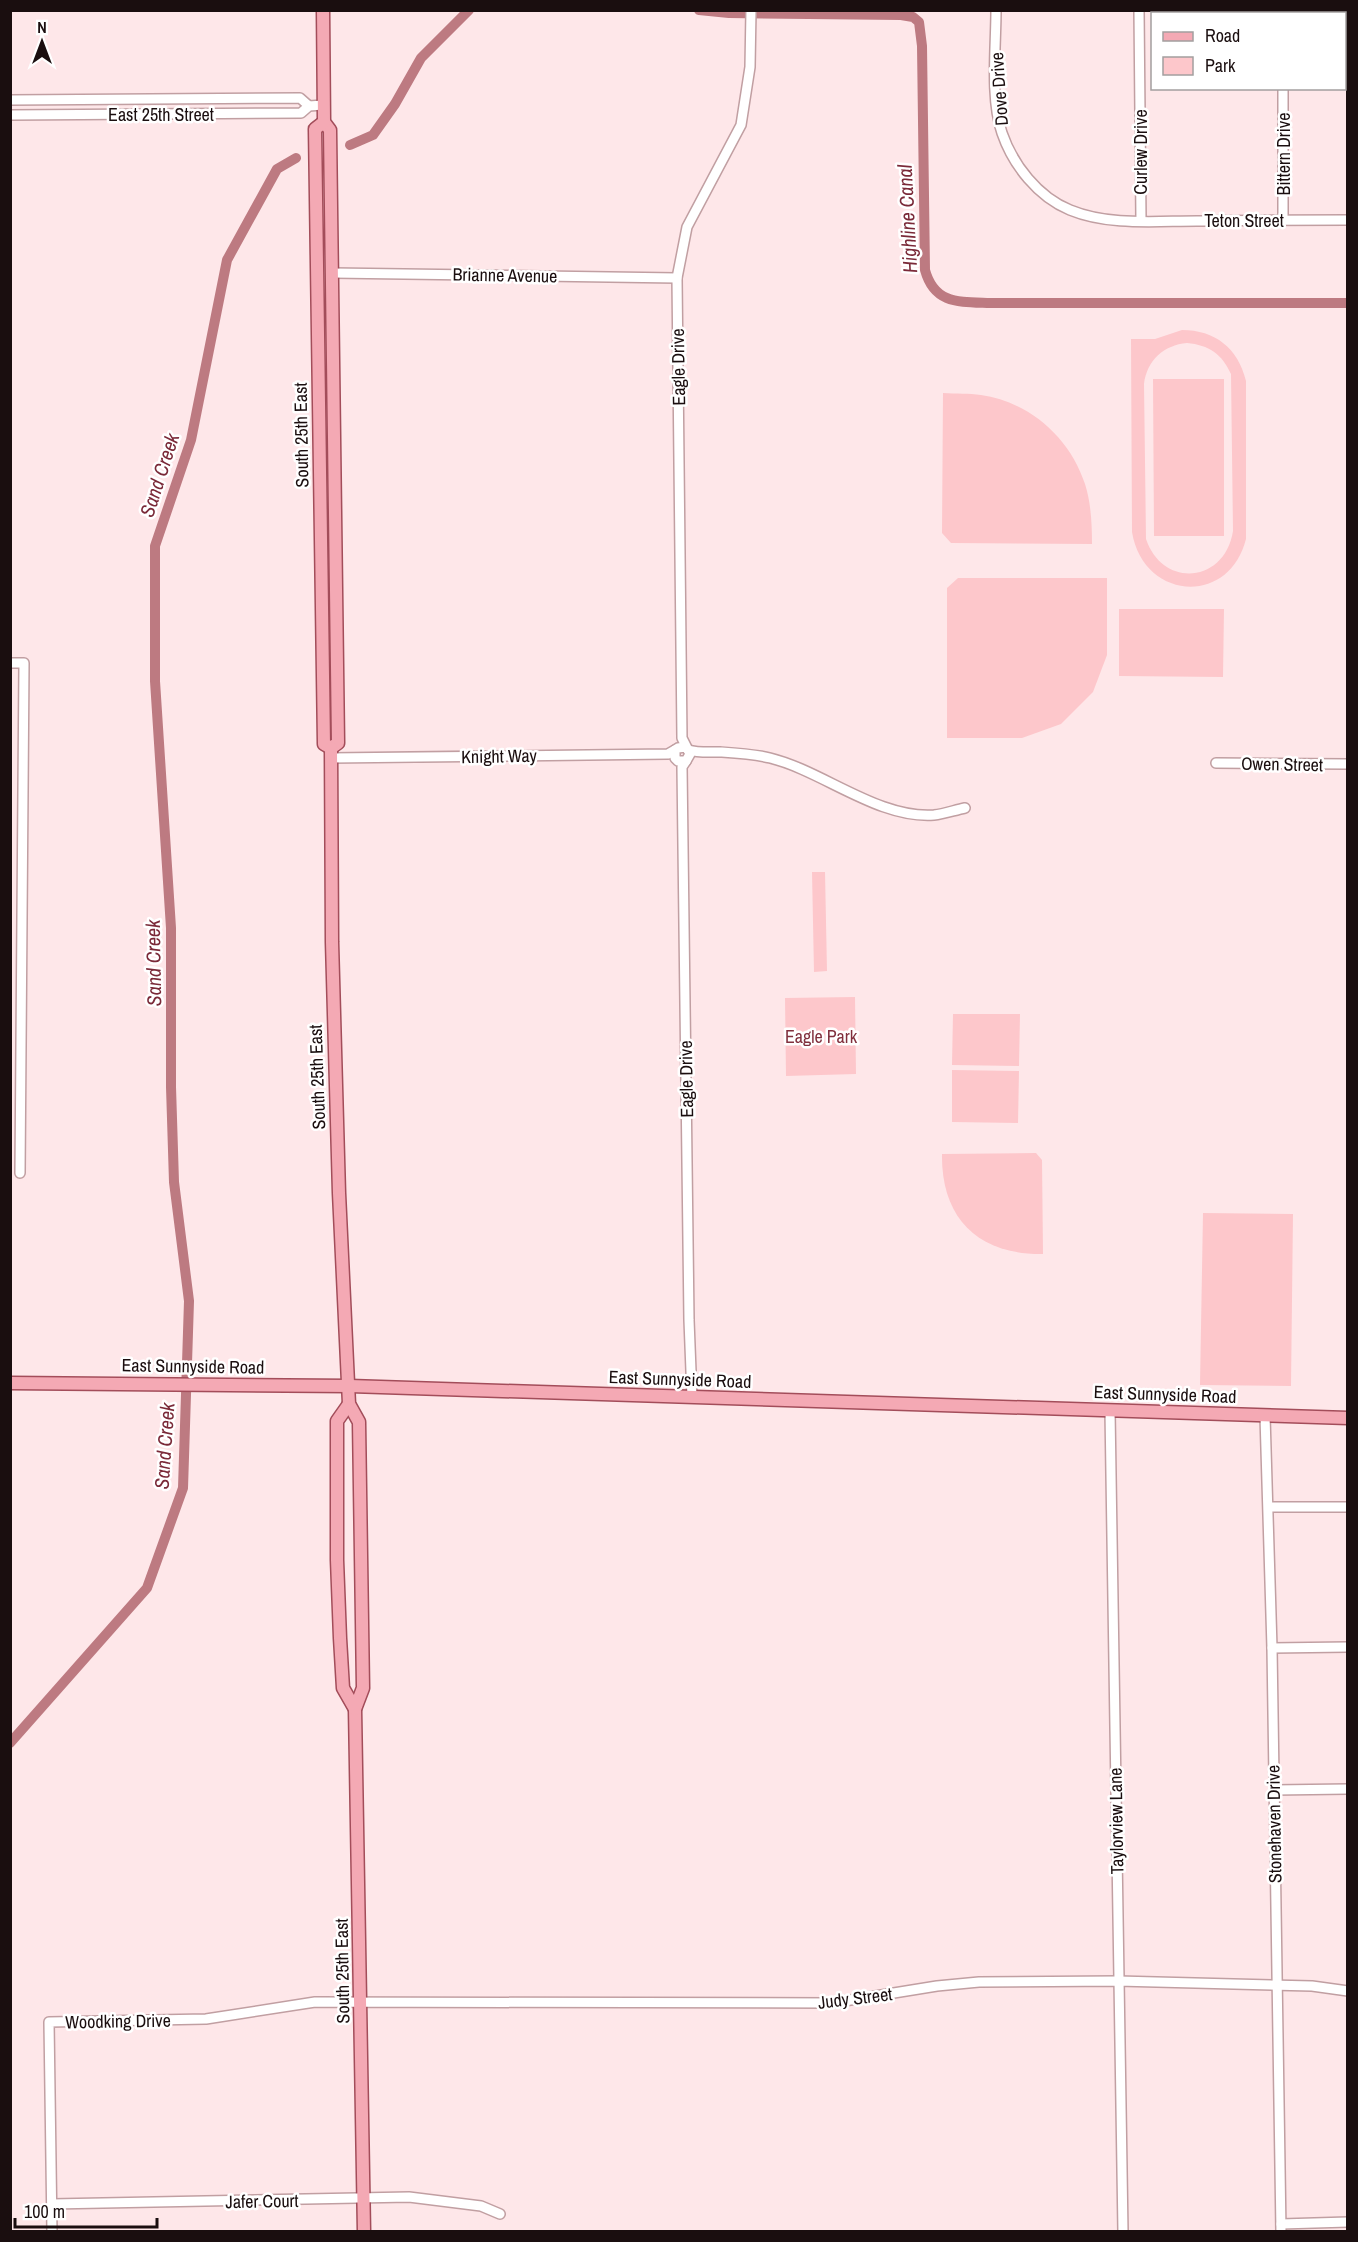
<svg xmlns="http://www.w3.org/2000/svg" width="1358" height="2242" viewBox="0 0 1358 2242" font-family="'Archivo Narrow',sans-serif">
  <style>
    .green { fill: #fdc7cb; fill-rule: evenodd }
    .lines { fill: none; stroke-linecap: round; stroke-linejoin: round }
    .canal { stroke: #bd7a81; stroke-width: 10 }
    .minor-casing { stroke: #c19fa2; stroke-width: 12 }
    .major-casing { stroke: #a34d5a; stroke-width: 15 }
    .minor { stroke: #fff; stroke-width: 9 }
    .major { stroke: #f4a9b4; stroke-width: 12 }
    .labels { text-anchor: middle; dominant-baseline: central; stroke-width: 5; stroke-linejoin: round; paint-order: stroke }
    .street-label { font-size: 18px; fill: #1a0e0f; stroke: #fff }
    .park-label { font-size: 18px; fill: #812f3d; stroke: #fff }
    .water-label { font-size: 20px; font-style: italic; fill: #7a2938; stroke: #fff }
  </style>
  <rect width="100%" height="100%" fill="#fee7e9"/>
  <g class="green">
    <path d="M1182 330C1215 330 1238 348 1246 381V539C1229 607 1143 600 1132 532L1131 339H1155ZM1187 343C1209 345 1222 354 1231 374L1233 531C1225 583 1163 589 1146 539L1144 384C1147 360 1164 345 1187 343Z"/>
    <polygon points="1153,379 1224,379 1224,536 1154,536"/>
    <path d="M943 393C956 394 969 393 981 395 1030 402 1070 438 1085 484 1091 503 1092 524 1092 544L951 543 942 533Z"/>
    <polygon points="958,578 1107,578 1107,655 1093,692 1061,724 1022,738 947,738 947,588"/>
    <polygon points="1119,609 1224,609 1223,677 1119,676"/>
    <polygon points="812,872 825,872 827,971 814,972"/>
    <polygon points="855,997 856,1074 786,1076 785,998"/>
    <polygon points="953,1014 1020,1014 1019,1066 952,1065"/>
    <polygon points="952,1070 1019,1071 1018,1123 952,1122"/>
    <path d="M1036 1153 1042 1160 1043 1254C979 1255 941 1219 942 1154Z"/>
    <polygon points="1203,1213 1293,1214 1291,1386 1200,1385"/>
  </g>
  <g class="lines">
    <g class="canal">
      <path d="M699 10 729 13 901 15 913 17 919 22 922 46 925 270C934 303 957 302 987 303H1348"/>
      <polyline points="350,145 373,135 395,104 421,58 469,10"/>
      <polyline points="10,1743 147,1588 183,1488 189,1301 174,1182 171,1087 171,928 155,681 155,546 191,440 227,260 277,169 296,158"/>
    </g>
    <defs>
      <g id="minor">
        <path d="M996 10C996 48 990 98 1002 133 1013 165 1038 197 1070 210 1109 226 1155 221 1197 221 1247 220 1297 220 1348 220"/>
        <polyline points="1139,10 1141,221"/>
        <polyline points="1283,14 1283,10"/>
        <polyline points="10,100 300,98 309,106"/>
        <polyline points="10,115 301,113 309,106 323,105"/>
        <polyline points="1283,220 1283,88"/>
        <polyline points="333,273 677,278"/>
        <polyline points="10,663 24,663 20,1173"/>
        <polyline points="685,747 678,748 675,750 675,758 678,761 686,761 690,754 682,738 677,278 687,227 741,125 750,67 751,10"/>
        <path d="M688 750C699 753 708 752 720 752 736 753 754 754 770 758 823 771 878 819 934 815 944 814 955 810 965 808"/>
        <polyline points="331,758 668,754 675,750"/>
        <polyline points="686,761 682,767 689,1320 692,1397"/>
        <polyline points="1216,763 1348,764"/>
        <polyline points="1110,1411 1123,2232"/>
        <polyline points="1265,1416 1272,1648 1281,2232"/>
        <polyline points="1269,1507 1348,1507"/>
        <polyline points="1272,1648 1348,1647"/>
        <polyline points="1274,1790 1348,1789"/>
        <polyline points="52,2204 409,2197 481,2206 500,2214"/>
        <polyline points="1281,2224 1348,2222"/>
        <polyline points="52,2232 49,2022 206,2019 315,2002 832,2003 937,1986 979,1982 1118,1981 1312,1986 1348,1991"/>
      </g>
      <g id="major">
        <polyline points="323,10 324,122 330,130 338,743 331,748"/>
        <polyline points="324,122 315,129 324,744 331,748"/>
        <polyline points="331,748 332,942 339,1193 349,1404 359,1422 363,1688 355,1709 364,2232"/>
        <polyline points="10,1383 350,1386 1348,1418"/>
        <polyline points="349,1404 337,1421 337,1560 340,1638 343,1688 355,1709"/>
      </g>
    </defs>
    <use href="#minor" class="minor-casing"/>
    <use href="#major" class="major-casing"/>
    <use href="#minor" class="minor"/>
    <use href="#major" class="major"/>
  </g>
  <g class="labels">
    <g class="street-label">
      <text transform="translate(999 89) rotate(-94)">Dove Drive</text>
      <text x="161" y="114">East 25th Street</text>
      <text transform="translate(1140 152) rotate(-90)">Curlew Drive</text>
      <text transform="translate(1283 154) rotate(-90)">Bittern Drive</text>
      <text x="1244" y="220">Teton Street</text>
      <text transform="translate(505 275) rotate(1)">Brianne Avenue</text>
      <text transform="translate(678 367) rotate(-91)">Eagle Drive</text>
      <text transform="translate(301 435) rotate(-91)">South 25th East</text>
      <text transform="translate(499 756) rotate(-1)">Knight Way</text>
      <text transform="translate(1282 764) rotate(1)">Owen Street</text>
      <text transform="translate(317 1077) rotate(-92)">South 25th East</text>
      <text transform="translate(686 1079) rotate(-91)">Eagle Drive</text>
      <text transform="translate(193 1366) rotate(1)">East Sunnyside Road</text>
      <text transform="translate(680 1379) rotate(2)">East Sunnyside Road</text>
      <text transform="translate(1165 1394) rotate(2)">East Sunnyside Road</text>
      <text transform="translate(1116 1821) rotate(-91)">Taylorview Lane</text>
      <text transform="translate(1274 1824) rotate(-91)">Stonehaven Drive</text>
      <text transform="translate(342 1971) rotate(-91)">South 25th East</text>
      <text transform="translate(855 1998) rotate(-7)">Judy Street</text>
      <text transform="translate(118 2021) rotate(-1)">Woodking Drive</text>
      <text transform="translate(262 2201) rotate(-1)">Jafer Court</text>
    </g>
    <g class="park-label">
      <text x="821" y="1036">Eagle Park</text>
    </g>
    <g class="water-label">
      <text transform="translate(907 219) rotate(-93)">Highline Canal</text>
      <text transform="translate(159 475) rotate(-72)">Sand Creek</text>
      <text transform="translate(153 963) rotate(-91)">Sand Creek</text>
      <text transform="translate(164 1446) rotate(-86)">Sand Creek</text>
    </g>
  </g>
  <rect width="1358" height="2242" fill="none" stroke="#1a0e0f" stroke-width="24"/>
  <rect x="1151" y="12" width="195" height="78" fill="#ffffff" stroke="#a39f9f" stroke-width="1.5"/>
  <rect x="1163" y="32" width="30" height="9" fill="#f4a9b4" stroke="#a39f9f" stroke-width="1.5"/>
  <text x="1205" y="42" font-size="18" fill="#1a0e0f">Road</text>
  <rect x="1163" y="57" width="30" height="18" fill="#fdc7cb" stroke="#a39f9f" stroke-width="1.5"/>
  <text x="1205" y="72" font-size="18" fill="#1a0e0f">Park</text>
  <g transform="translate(42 42)" stroke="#ffffff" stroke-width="4.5" paint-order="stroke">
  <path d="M0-4.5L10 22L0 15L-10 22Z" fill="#1a0e0f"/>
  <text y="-9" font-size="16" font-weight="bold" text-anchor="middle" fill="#1a0e0f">N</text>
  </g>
  <path d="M15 2218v9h142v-9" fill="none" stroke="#1a0e0f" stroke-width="3"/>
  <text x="24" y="2218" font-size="18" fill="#1a0e0f" stroke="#ffffff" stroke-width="4.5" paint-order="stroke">100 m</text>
</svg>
